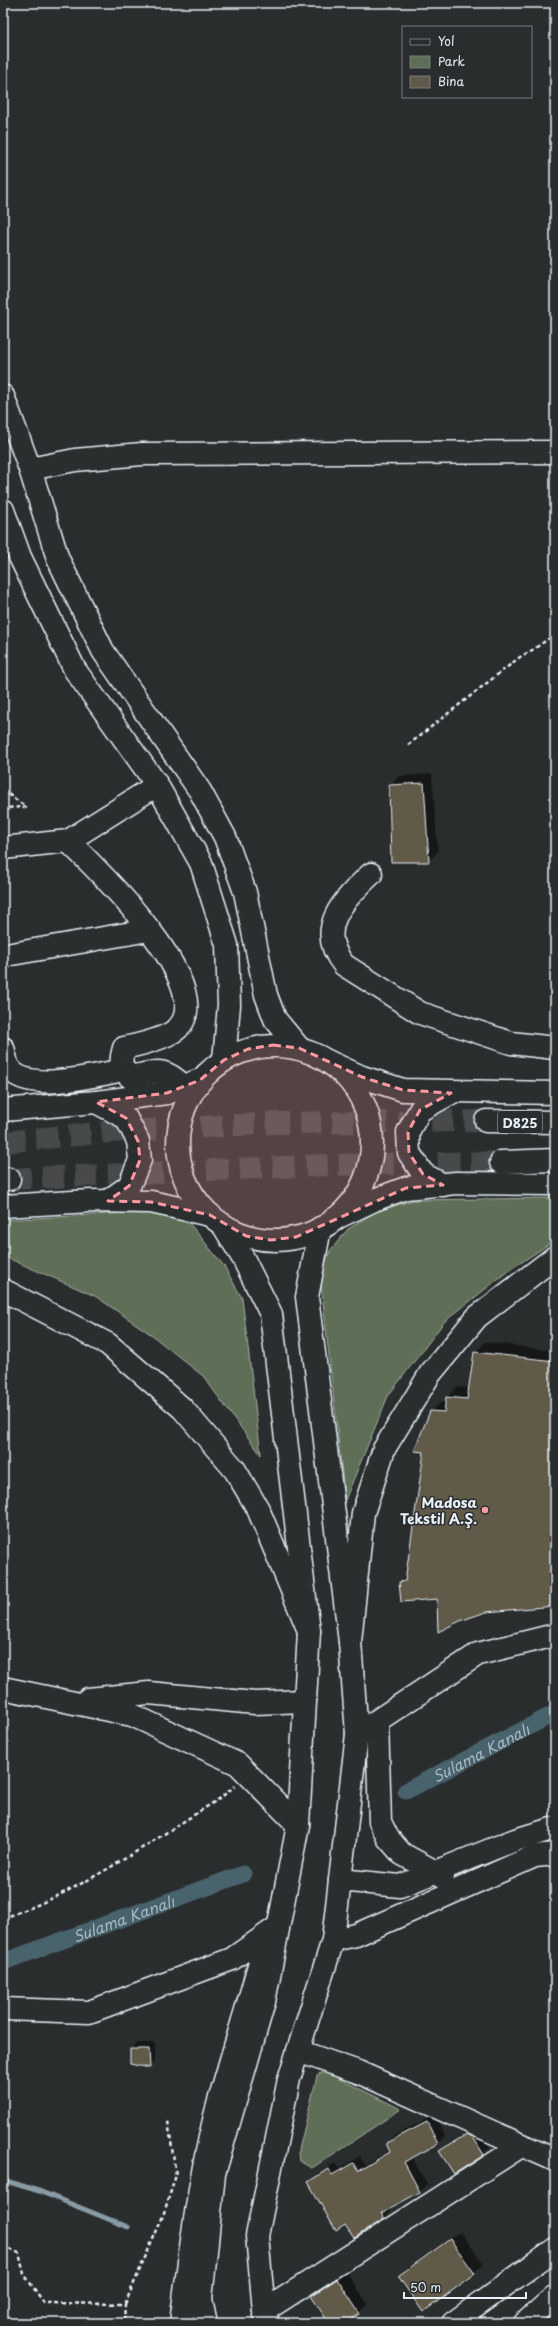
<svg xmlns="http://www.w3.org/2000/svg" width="558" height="2326" viewBox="0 0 558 2326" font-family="'Playpen Sans',sans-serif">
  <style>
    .green { fill: #5f6e56; stroke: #a4b0a7 }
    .shadow { fill: #0007 }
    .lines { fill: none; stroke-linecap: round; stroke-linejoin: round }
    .stream { stroke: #889ca5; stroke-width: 5 }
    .canal { stroke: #48636d; stroke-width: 17 }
    .building { fill: #625a4a; stroke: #e8f1f8 }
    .highway-tunnel { stroke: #464a4c; stroke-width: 22; stroke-dasharray: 22 11; stroke-linecap: butt }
    .minor-casing { stroke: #e8f1f8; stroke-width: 25 }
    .major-casing { stroke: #e8f1f8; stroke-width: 25 }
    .highway-casing { stroke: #e8f1f8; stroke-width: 25 }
    .path { stroke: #e8f1f8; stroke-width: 2.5; stroke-dasharray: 4 3; stroke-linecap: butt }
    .minor { stroke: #2a2d2e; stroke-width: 22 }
    .major { stroke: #2a2d2e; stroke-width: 22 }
    .highway { stroke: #2a2d2e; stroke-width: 22 }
    .marked { fill: #ff9aa2; fill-opacity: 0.2; stroke: #ff9aa2; stroke-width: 3; stroke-dasharray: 8 5; stroke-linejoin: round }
    .poi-dot { fill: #ff9aa2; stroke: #2a2d2e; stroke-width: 1.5 }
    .labels { text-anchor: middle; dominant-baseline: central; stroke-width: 3; stroke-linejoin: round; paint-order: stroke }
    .shield { fill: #2a2d2e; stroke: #afb6bb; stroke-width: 1 }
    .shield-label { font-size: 13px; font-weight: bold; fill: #e8f1f8 }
    .poi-label { font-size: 14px; font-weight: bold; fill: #e8f1f8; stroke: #2a2d2e; text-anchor: end }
    .water-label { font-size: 15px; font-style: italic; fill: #a8b8c0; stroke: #2a2d2e }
  </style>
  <rect width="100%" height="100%" fill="#2a2d2e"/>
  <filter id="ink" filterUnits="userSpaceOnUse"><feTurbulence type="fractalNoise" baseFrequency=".025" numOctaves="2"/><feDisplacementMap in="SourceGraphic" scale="8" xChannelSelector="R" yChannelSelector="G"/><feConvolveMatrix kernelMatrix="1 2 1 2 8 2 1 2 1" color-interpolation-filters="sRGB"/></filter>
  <g filter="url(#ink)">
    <g class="green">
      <polygon points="555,1198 555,1240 508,1271 444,1322 388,1396 345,1500 320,1275 330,1251 348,1229 375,1212 413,1200"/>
      <polygon points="162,1211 186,1219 224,1266 242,1298 261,1455 203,1376 149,1333 95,1296 3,1256 3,1220"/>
      <polygon points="325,2072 401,2109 312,2168 299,2161 298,2154 317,2076"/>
    </g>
    <g class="shadow">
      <polygon points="432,774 438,852 429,861 390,786 399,776"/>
      <polygon points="485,1342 555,1351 555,1605 438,1598 400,1582 406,1576 431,1412 441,1402 446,1402 447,1397 457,1387 470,1388 475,1353"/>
      <polygon points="137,2043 155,2043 155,2061 149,2067 131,2049"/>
      <polygon points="434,2115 445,2136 438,2143 412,2157 427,2184 420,2191 389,2208 391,2211 384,2218 355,2237 309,2182 335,2163 339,2169 360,2156 365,2165 390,2150 387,2144 394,2136"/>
      <polygon points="473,2129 479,2131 490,2148 454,2173 440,2151"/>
      <polygon points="460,2231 484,2264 475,2273 424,2310 399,2276 408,2267"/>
      <polygon points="346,2271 368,2304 359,2313 344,2323 337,2323 312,2296 322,2287"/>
    </g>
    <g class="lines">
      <polyline class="stream" points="3,2180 39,2191 128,2227"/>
      <g class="canal">
        <path id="s1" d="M406 1791 555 1713"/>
        <path id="s2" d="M3 1962 243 1874"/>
      </g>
    </g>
    <g class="building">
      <polygon points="424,783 429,862 391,862 389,785"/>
      <polygon points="474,1352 555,1361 555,1606 486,1612 460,1621 438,1632 437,1599 401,1602 399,1582 405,1581 424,1452 414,1451 430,1411 444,1412 446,1397 467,1399"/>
      <polygon points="130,2049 149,2049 150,2068 130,2064"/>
      <polygon points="427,2122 438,2144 404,2162 420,2192 381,2213 384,2219 354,2238 345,2225 336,2231 308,2182 328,2169 332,2175 353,2163 358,2171 390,2152 386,2143"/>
      <polygon points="467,2134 473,2137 484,2155 454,2174 439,2151"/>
      <polygon points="450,2239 475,2274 423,2312 398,2276"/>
      <polygon points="337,2279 360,2314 346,2323 329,2323 311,2296"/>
    </g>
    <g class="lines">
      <g class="highway-tunnel">
        <polyline points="3,1142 108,1132 277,1123 486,1121"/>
        <polyline points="9,1179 327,1165 501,1162"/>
      </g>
      <defs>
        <g id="minor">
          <polyline points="30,469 75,460 142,454 555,452"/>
          <path d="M68 841C97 869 219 987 178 1028 168 1038 138 1045 124 1048 120 1061 120 1067 130 1077 157 1072 163 1066 183 1086"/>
          <polyline points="3,848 68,841 157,785"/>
          <path d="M371 874C344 900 314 928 344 965L420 1013 511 1043 555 1048"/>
          <polyline points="3,958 6,955 149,930"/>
          <path d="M3 1048C5 1053 6 1064 9 1068 27 1094 97 1075 123 1070"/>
          <polyline points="3,1688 132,1715 238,1764 298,1825"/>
          <polyline points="88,1699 149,1693 255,1703 305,1701"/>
          <polyline points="377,1721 380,1822 388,1838 402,1854 443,1876"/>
          <polyline points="357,1734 478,1654 555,1635"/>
          <polyline points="340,1880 400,1886 515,1840 555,1828"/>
          <polyline points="333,1940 356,1935 535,1856 555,1854"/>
          <polyline points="3,2009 89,2012 232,1959 273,1930"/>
          <polyline points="298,2051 358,2072 555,2160"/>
          <polyline points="264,2311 521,2146"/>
          <path d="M181 2323C190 2254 198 2184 215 2116 231 2055 252 1996 267 1935"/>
        </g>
        <g id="major">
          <polyline points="3,396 30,469 58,559 103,651 200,791 225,837 245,892 266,995 275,1019 299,1048"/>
          <polyline points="3,510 20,557 75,670 157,785 201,863 227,945 229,1005 224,1060"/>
          <circle cx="275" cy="1143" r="97"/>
          <polyline points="206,2323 201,2299 214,2174 264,2002 298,1825 309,1631 271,1314 243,1258 223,1225"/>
          <polyline points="268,2323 264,2311 257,2236 289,2079 333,1940 357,1734 350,1642 307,1297 320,1228"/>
          <polyline points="453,2323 555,2249"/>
          <polyline points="525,2323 555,2296"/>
        </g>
        <g id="highway">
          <polyline points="327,1061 362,1077 403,1090 555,1093"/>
          <polyline points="96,1102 126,1118 138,1141 140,1160 129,1186 108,1201"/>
          <polyline points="3,1110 96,1102 167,1093 200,1080"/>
          <polyline points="486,1121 555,1122"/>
          <polyline points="501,1162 555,1160"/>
          <polyline points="3,1180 9,1179"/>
          <polyline points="443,1185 423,1174 409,1153 408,1132 420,1110 451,1093"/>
          <polyline points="3,1206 91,1201 151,1202 210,1215"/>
          <polyline points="334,1219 374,1200 406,1188 456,1183 555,1184"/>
          <polyline points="3,1290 108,1344 183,1409 235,1470 258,1509 309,1631"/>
          <polyline points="350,1642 363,1513 384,1449 430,1374 477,1317 555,1257"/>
        </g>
      </defs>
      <use href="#minor" class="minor-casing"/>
      <use href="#major" class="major-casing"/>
      <use href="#highway" class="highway-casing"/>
      <g class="path">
        <polyline points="408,745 520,657 534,649 555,634"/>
        <polyline points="3,790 26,807 3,808"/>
        <path d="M3 1918C81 1892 150 1842 219 1799L235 1786"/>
        <polyline points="3,2247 19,2253 24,2274 44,2303 125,2304 124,2323"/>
        <polyline points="125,2304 163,2216 176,2175 168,2121"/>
      </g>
      <use href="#minor" class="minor"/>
      <use href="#major" class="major"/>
      <use href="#highway" class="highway"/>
    </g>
  </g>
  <path class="marked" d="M273 1045 299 1048 362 1077 403 1090 451 1093 420 1110 408 1132 409 1153 423 1174 443 1185 406 1188 296 1237 271 1240 246 1236 210 1215 151 1202 108 1201 129 1186 140 1160 138 1141 126 1118 96 1102 167 1093 200 1080 224 1060 248 1049Z"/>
  <circle class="poi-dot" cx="485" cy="1510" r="4"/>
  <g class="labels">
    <rect class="shield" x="498" y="1111" width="44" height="22" rx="3"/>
    <g class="shield-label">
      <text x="520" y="1122">D825</text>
    </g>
    <g class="poi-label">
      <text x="477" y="1502">Madosa<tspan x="477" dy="16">Tekstil A.Ş.</tspan></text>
    </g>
    <g class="water-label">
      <text stroke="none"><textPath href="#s1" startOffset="84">Sulama Kanalı</textPath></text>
      <text stroke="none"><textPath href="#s2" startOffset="128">Sulama Kanalı</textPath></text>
    </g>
  </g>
  <rect width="558" height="2326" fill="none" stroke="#2a2d2e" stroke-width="16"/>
  <rect x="8" y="8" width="542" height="2310" fill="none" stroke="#e8f1f8" stroke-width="1.5" filter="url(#ink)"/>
  <rect x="402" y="26" width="130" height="72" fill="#2a2d2e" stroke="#767b7f"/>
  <rect x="410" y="39" width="20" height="6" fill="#2a2d2e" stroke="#767b7f"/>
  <text x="438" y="46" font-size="12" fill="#e8f1f8">Yol</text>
  <rect x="410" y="56" width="20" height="12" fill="#5f6e56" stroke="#767b7f"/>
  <text x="438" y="66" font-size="12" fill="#e8f1f8">Park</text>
  <rect x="410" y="76" width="20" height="12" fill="#625a4a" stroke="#767b7f"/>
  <text x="438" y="86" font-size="12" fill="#e8f1f8">Bina</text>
  <path d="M404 2292v6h122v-6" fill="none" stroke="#e8f1f8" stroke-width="2"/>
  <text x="410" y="2292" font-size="12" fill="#e8f1f8" stroke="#2a2d2e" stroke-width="3" paint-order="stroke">50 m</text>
</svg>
